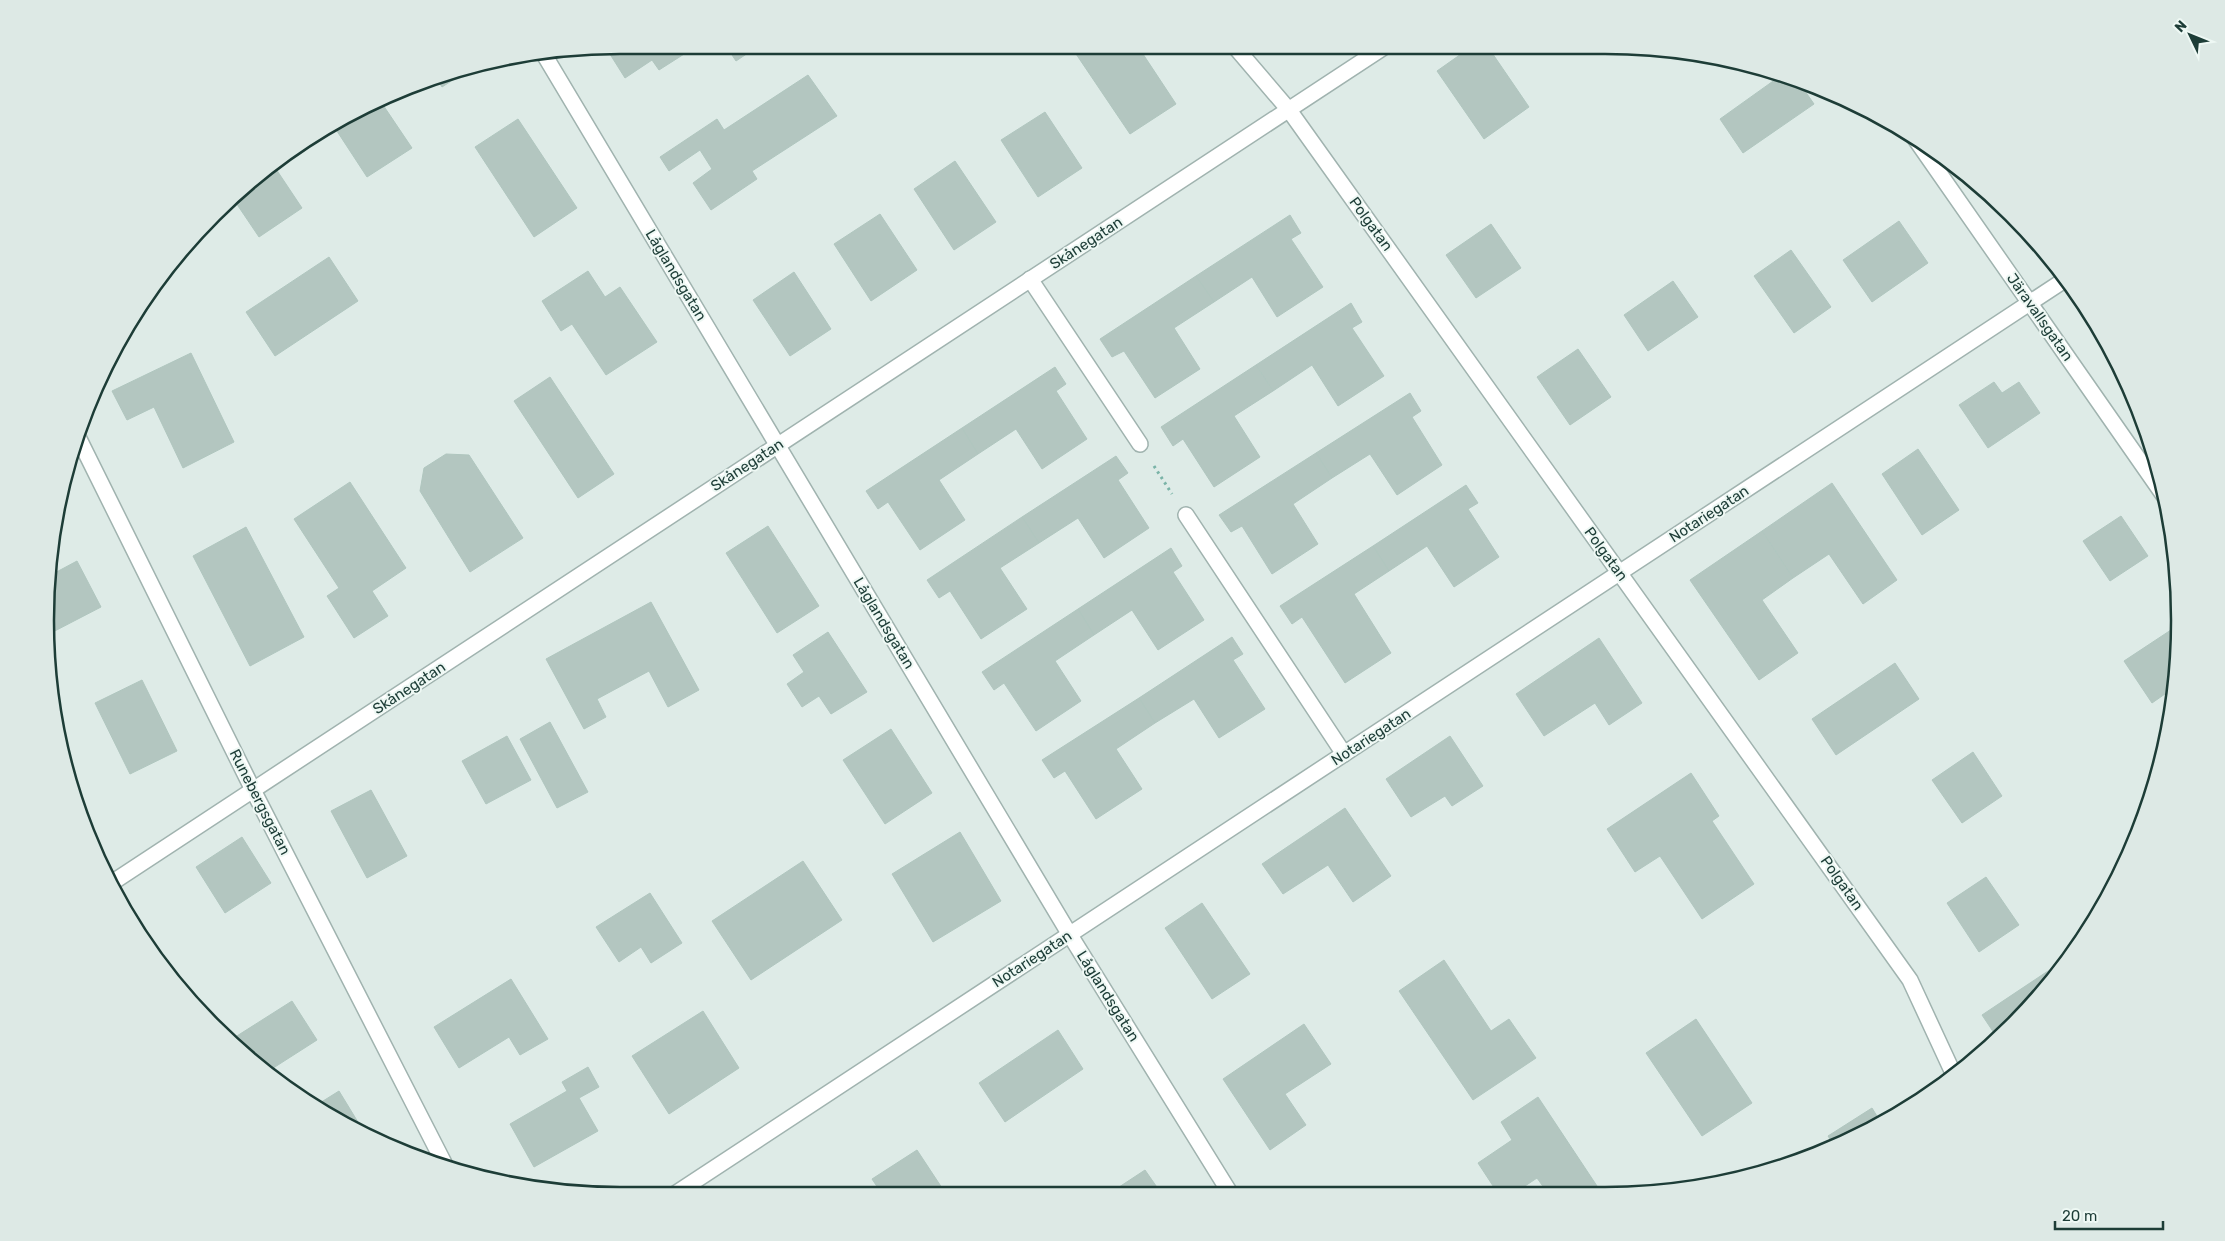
<svg xmlns="http://www.w3.org/2000/svg" width="2225" height="1241" viewBox="0 0 2225 1241" font-family="Rubik,sans-serif">
  <style>
    .building { fill: #b3c6c0; stroke: #b0c6bf }
    .lines { fill: none; stroke-linecap: round; stroke-linejoin: round }
    .lane-casing { stroke: #a0b3af; stroke-width: 18 }
    .street-casing { stroke: #a0b3af; stroke-width: 18 }
    .path { stroke: #7ab3a7; stroke-width: 3; stroke-dasharray: 2.5 4; stroke-linecap: butt }
    .lane { stroke: #fff; stroke-width: 15 }
    .street { stroke: #fff; stroke-width: 15 }
    .labels { text-anchor: middle; dominant-baseline: central; stroke-width: 4; stroke-linejoin: round; paint-order: stroke }
    .street-label { font-size: 15px; fill: #1d3d37; stroke: #eef8f4 }
    .rim { fill: none; stroke: #1d3d37; stroke-width: 2.5 }
  </style>
  <rect width="100%" height="100%" fill="#deebe7"/>
  <g class="building">
    <polygon points="1593,46 1610,46 1599,54"/>
    <polygon points="1471,47 1488,47 1529,107 1484,139 1437,71"/>
    <polygon points="1072,48 1139,48 1176,104 1130,134"/>
    <polygon points="692,49 659,70 652,60 625,78 608,51"/>
    <polygon points="728,49 754,49 736,61"/>
    <polygon points="473,67 442,87 435,76 436,75"/>
    <polygon points="1783,74 1796,78 1814,104 1743,153 1720,119"/>
    <polygon points="808,75 837,116 752,171 757,179 711,210 693,183 712,169 700,150 669,171 660,157 717,119 724,130"/>
    <polygon points="379,99 412,148 367,177 333,125"/>
    <polygon points="1045,112 1082,168 1038,197 1001,140"/>
    <polygon points="518,119 577,208 534,237 475,147"/>
    <polygon points="955,161 996,222 954,250 914,189"/>
    <polygon points="272,163 302,208 259,237 232,197"/>
    <polygon points="880,214 917,270 871,301 834,244"/>
    <polygon points="1290,215 1301,233 1291,239 1323,287 1277,317 1252,277 1214,302 1196,276"/>
    <polygon points="1899,221 1928,263 1872,302 1843,260"/>
    <polygon points="1491,224 1521,268 1476,298 1446,255"/>
    <polygon points="1791,250 1831,307 1794,333 1754,276"/>
    <polygon points="329,257 358,301 275,356 246,312"/>
    <polygon points="588,271 605,297 620,287 657,342 606,375 572,324 561,331 542,301"/>
    <polygon points="794,272 831,329 790,356 753,300"/>
    <polygon points="1196,276 1214,302 1174,328 1200,369 1155,398 1124,351 1112,357 1100,339"/>
    <polygon points="1673,281 1698,317 1648,351 1624,315"/>
    <polygon points="1351,303 1362,322 1352,328 1384,376 1338,406 1312,365 1273,391 1256,365"/>
    <polygon points="1578,349 1611,397 1570,425 1537,377"/>
    <polygon points="191,353 234,442 183,468 154,407 127,420 112,391"/>
    <polygon points="1256,365 1273,391 1234,416 1260,457 1214,487 1183,439 1173,446 1161,427"/>
    <polygon points="1055,367 1066,384 1056,391 1087,439 1042,469 1016,429 978,454 962,428"/>
    <polygon points="550,377 614,474 578,498 514,401"/>
    <polygon points="1994,382 2002,393 2019,382 2040,413 1988,448 1959,405"/>
    <polygon points="1410,393 1421,411 1412,417 1442,465 1397,495 1370,454 1332,478 1316,453"/>
    <polygon points="962,428 978,454 939,480 965,520 920,550 888,502 878,509 866,491"/>
    <polygon points="1918,449 1959,510 1922,535 1882,474"/>
    <polygon points="1316,453 1332,478 1293,504 1318,544 1272,574 1242,526 1231,532 1219,515"/>
    <polygon points="446,454 469,455 523,538 470,572 420,491 424,468"/>
    <polygon points="1116,456 1128,473 1118,480 1149,528 1104,558 1078,518 1039,543 1022,517"/>
    <polygon points="350,482 406,568 372,591 388,616 354,638 327,596 339,588 294,519"/>
    <polygon points="1832,483 1897,580 1863,604 1829,554 1793,578 1762,531"/>
    <polygon points="1466,485 1478,503 1468,509 1499,557 1454,587 1427,546 1389,571 1373,546"/>
    <polygon points="2121,516 2148,556 2110,581 2083,541"/>
    <polygon points="1022,517 1039,543 1000,568 1027,609 981,639 950,591 939,598 927,580"/>
    <polygon points="768,526 819,606 777,633 726,553"/>
    <polygon points="246,527 304,637 250,666 193,556"/>
    <polygon points="1762,531 1793,578 1762,600 1798,653 1759,680 1690,580"/>
    <polygon points="1373,546 1389,571 1354,594 1391,653 1345,683 1302,617 1292,624 1280,606"/>
    <polygon points="1171,548 1182,566 1173,572 1204,620 1158,650 1132,610 1094,635 1078,609"/>
    <polygon points="77,561 101,607 47,635 49,576"/>
    <polygon points="651,602 699,690 668,707 649,671 597,699 606,717 584,729 546,659"/>
    <polygon points="1078,609 1094,635 1055,661 1081,701 1036,731 1004,683 994,690 982,672"/>
    <polygon points="2177,626 2175,687 2152,703 2124,661"/>
    <polygon points="828,632 867,692 831,714 819,696 802,707 787,684 804,672 793,655"/>
    <polygon points="1232,637 1243,654 1233,660 1265,709 1219,738 1194,699 1155,723 1139,698"/>
    <polygon points="1599,638 1642,703 1609,725 1595,703 1544,736 1516,694"/>
    <polygon points="1895,663 1919,699 1836,755 1812,719"/>
    <polygon points="142,680 177,751 130,774 95,703"/>
    <polygon points="1139,698 1155,723 1116,749 1142,789 1096,819 1065,771 1054,778 1042,760"/>
    <polygon points="550,722 588,792 557,808 520,739"/>
    <polygon points="891,729 932,793 885,824 843,760"/>
    <polygon points="507,736 531,780 486,804 462,761"/>
    <polygon points="1450,736 1483,786 1452,806 1445,796 1411,817 1386,779"/>
    <polygon points="1973,752 2002,796 1962,823 1932,780"/>
    <polygon points="1691,773 1719,816 1712,821 1754,884 1702,919 1660,856 1635,872 1607,829"/>
    <polygon points="371,790 407,856 367,878 331,811"/>
    <polygon points="1345,808 1391,876 1353,902 1328,865 1283,894 1262,864"/>
    <polygon points="960,832 1001,901 933,942 892,874"/>
    <polygon points="242,837 271,883 225,913 196,867"/>
    <polygon points="803,861 842,920 751,980 712,921"/>
    <polygon points="1986,877 2019,925 1979,952 1947,903"/>
    <polygon points="650,893 682,943 651,963 641,947 619,962 596,927"/>
    <polygon points="1202,903 1250,974 1212,999 1165,928"/>
    <polygon points="1444,960 1491,1031 1509,1019 1536,1058 1473,1100 1399,991"/>
    <polygon points="2061,963 2049,979 2045,973"/>
    <polygon points="2045,973 2049,979 2012,1027 1998,1039 1982,1015"/>
    <polygon points="511,979 548,1039 520,1055 509,1037 459,1068 434,1027"/>
    <polygon points="292,1001 317,1040 267,1072 241,1053 229,1041"/>
    <polygon points="703,1011 739,1068 669,1114 632,1056"/>
    <polygon points="1696,1019 1752,1103 1702,1136 1646,1053"/>
    <polygon points="1304,1024 1331,1064 1285,1094 1306,1125 1270,1150 1223,1079"/>
    <polygon points="1058,1030 1083,1069 1005,1122 979,1083"/>
    <polygon points="588,1067 599,1087 579,1098 598,1131 534,1167 510,1124 567,1091 562,1082"/>
    <polygon points="339,1091 364,1132 333,1119 315,1106"/>
    <polygon points="1538,1097 1597,1186 1589,1191 1547,1192 1537,1178 1516,1192 1497,1192 1478,1163 1512,1140 1501,1122"/>
    <polygon points="1872,1108 1880,1121 1833,1144 1828,1136"/>
    <polygon points="917,1150 946,1194 882,1194 872,1179"/>
    <polygon points="1145,1170 1161,1193 1110,1193"/>
  </g>
  <g class="lines">
    <defs>
      <g id="lane">
        <polyline points="1030,279 1140,444"/>
        <polyline points="1186,515 1344,754"/>
      </g>
      <g id="street">
        <polyline points="1236,48 1289,110 1910,980 1954,1075"/>
        <polyline points="542,51 1070,935 1230,1193"/>
        <polyline points="1914,137 2165,497"/>
        <polyline points="78,437 253,790 445,1165"/>
        <polyline points="110,884 1384,47"/>
        <polyline points="675,1194 2066,279"/>
      </g>
    </defs>
    <use href="#lane" class="lane-casing"/>
    <use href="#street" class="street-casing"/>
    <polyline class="path" points="1154,466 1172,494"/>
    <use href="#lane" class="lane"/>
    <use href="#street" class="street"/>
  </g>
  <g class="labels">
    <g class="street-label">
      <text transform="translate(1371 224) rotate(54)">Polgatan</text>
      <text transform="translate(1086 243) rotate(-33)">Skånegatan</text>
      <text transform="translate(676 275) rotate(59)">Låglandsgatan</text>
      <text transform="translate(2040 317) rotate(55)">Järavallsgatan</text>
      <text transform="translate(747 465) rotate(-33)">Skånegatan</text>
      <text transform="translate(1709 514) rotate(-33)">Notariegatan</text>
      <text transform="translate(1606 554) rotate(54)">Polgatan</text>
      <text transform="translate(884 623) rotate(59)">Låglandsgatan</text>
      <text transform="translate(409 688) rotate(-33)">Skånegatan</text>
      <text transform="translate(1371 737) rotate(-33)">Notariegatan</text>
      <text transform="translate(260 802) rotate(63)">Runebergsgatan</text>
      <text transform="translate(1842 883) rotate(55)">Polgatan</text>
      <text transform="translate(1032 959) rotate(-33)">Notariegatan</text>
      <text transform="translate(1108 996) rotate(58)">Låglandsgatan</text>
    </g>
  </g>
  <path d="M0 0H2225V1241H0ZM620 54H1605A566 566 0 0 1 2171 620V621A566 566 0 0 1 1605 1187H620A566 566 0 0 1 54 621V620A566 566 0 0 1 620 54Z" fill="#dde9e5" fill-rule="evenodd"/>
  <path class="rim" d="M620 54H1605A566 566 0 0 1 2171 620V621A566 566 0 0 1 1605 1187H620A566 566 0 0 1 54 621V620A566 566 0 0 1 620 54Z"/>
  <g transform="translate(2190 35) rotate(313)" stroke="#eef8f4" stroke-width="4" paint-order="stroke">
  <path d="M0-4L9 19L0 12L-9 19Z" fill="#1d3d37"/>
  <text y="-8" font-size="14" font-weight="bold" text-anchor="middle" fill="#1d3d37">N</text>
  </g>
  <path d="M2055 1221v8h108v-8" fill="none" stroke="#1d3d37" stroke-width="2.5"/>
  <text x="2062" y="1221" font-size="15" fill="#1d3d37" stroke="#eef8f4" stroke-width="4" paint-order="stroke">20 m</text>
</svg>
